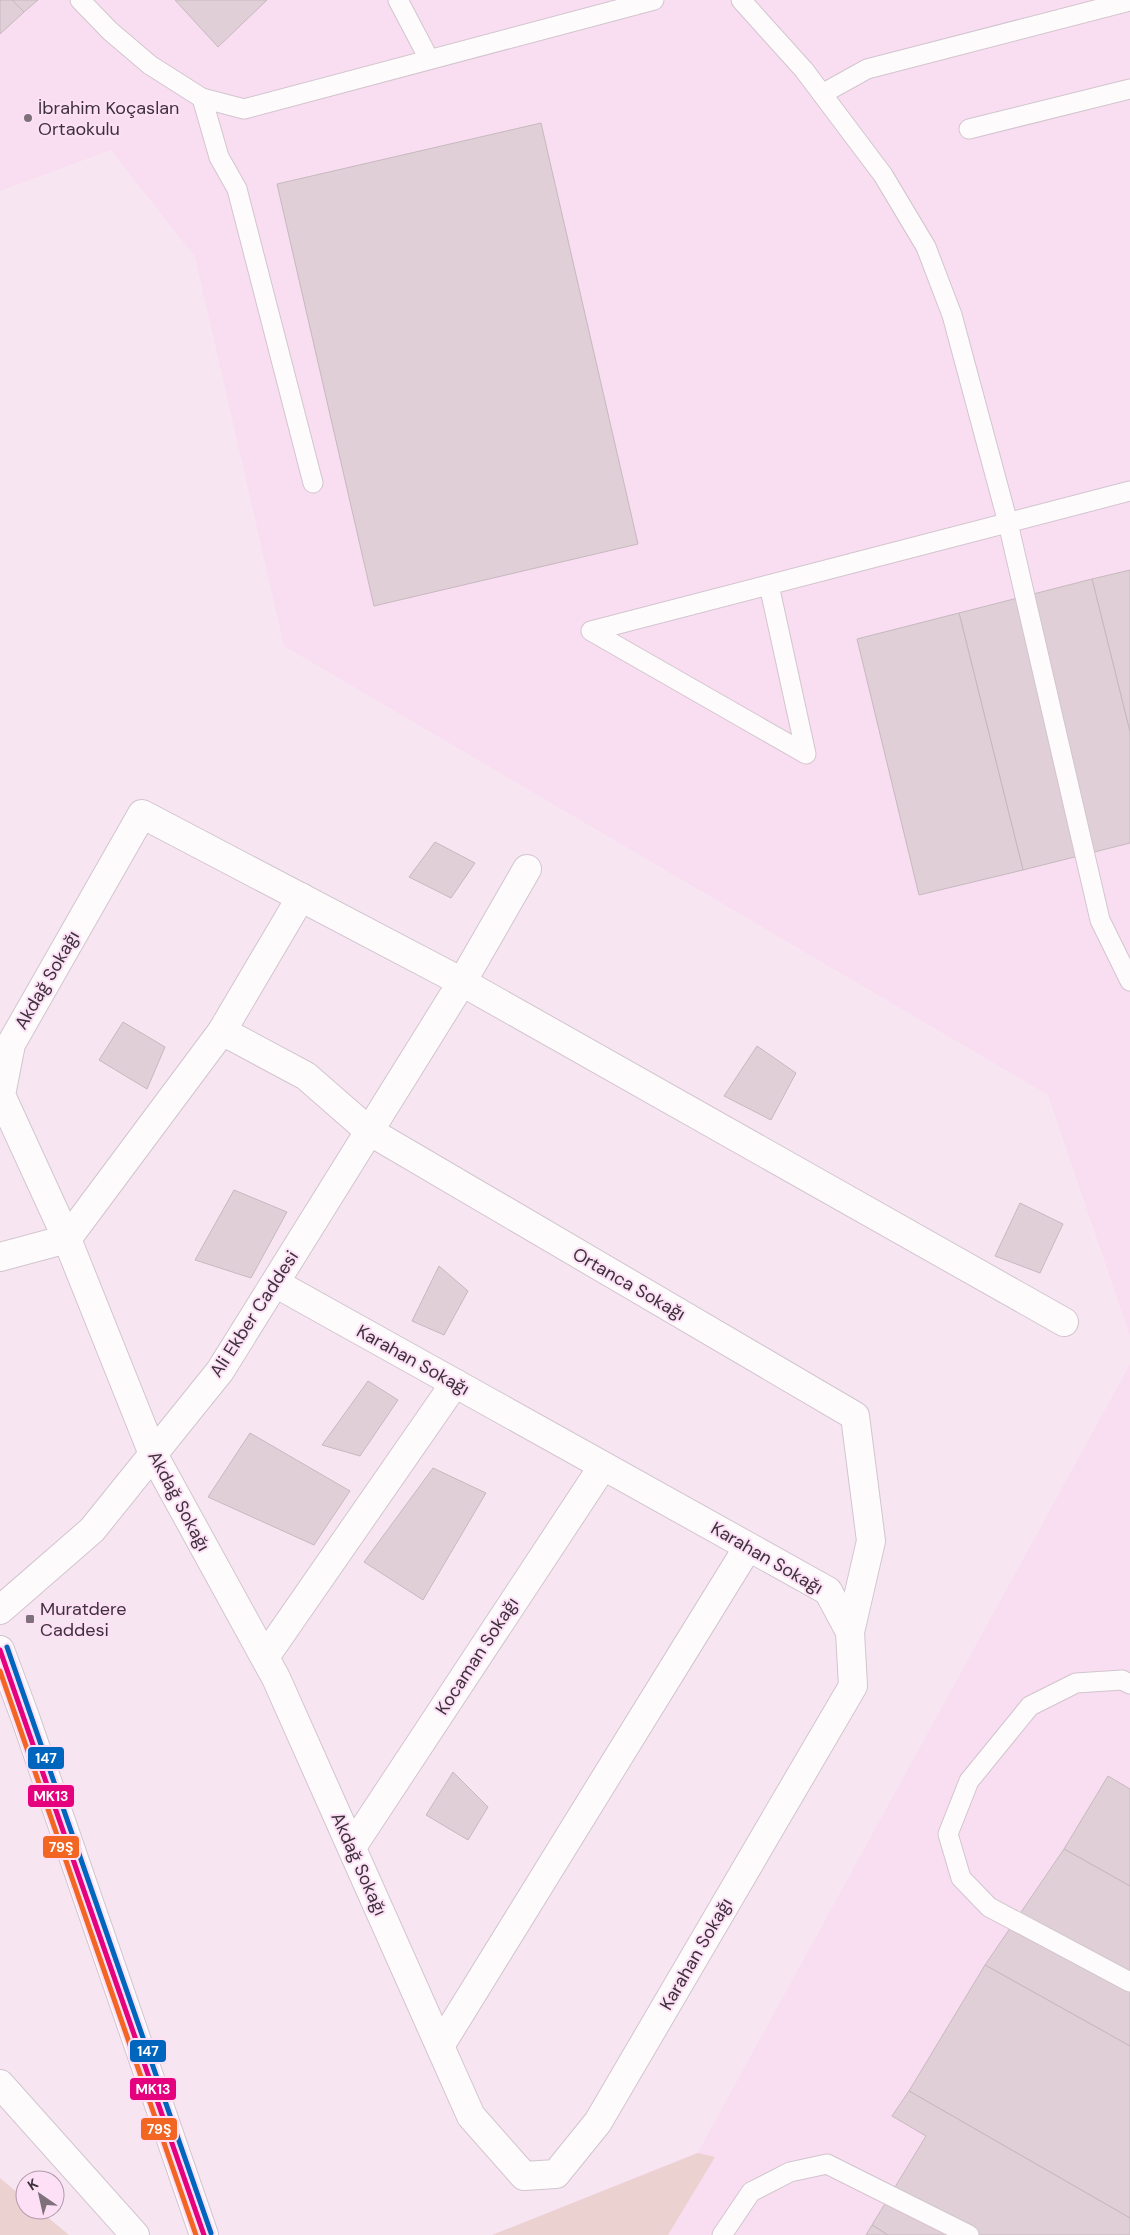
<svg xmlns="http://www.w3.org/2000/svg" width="1130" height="2235" viewBox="0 0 1130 2235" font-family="'DM Sans',sans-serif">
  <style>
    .built { fill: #f9def1 }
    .green { fill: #ecd1d1 }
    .building { fill: #e1cfd7; stroke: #c6b8be }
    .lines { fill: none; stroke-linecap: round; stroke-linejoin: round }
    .lane-casing { stroke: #d2c5ce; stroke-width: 21 }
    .street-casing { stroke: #d2c5ce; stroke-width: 30 }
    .secondary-casing { stroke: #d2c5ce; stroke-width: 30 }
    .lane { stroke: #fefbfd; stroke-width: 19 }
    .street { stroke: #fefbfd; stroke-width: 28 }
    .secondary { stroke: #fefbfd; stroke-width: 28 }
    .bus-1-casing { stroke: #fde0f6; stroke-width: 9 }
    .bus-2-casing { stroke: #fde0f6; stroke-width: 9 }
    .bus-3-casing { stroke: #fde0f6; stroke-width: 9 }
    .bus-1 { stroke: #e5007d; stroke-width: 5 }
    .bus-2 { stroke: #f26522; stroke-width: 5 }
    .bus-3 { stroke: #0065bd; stroke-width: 5 }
    .poi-dot { fill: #7e717b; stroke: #fde0f6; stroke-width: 2 }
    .labels { text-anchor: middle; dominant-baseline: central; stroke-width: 4; stroke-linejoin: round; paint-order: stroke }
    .poi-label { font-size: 18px; fill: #3d323b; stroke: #fde0f6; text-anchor: start }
    .street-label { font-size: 18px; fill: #3d323b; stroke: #fde0f6 }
    .line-badge { stroke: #fde0f6; stroke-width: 2 }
    .badge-label { font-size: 14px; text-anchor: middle; font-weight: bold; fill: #fff }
  </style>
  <rect width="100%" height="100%" fill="#f7e6f2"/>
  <g class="built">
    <polygon points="0,0 1130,0 1130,1336 1048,1095 284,646 195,257 111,150 0,191"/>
    <polygon points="1130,1364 1130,2235 492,2235 698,2152"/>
  </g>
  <g class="green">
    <polygon points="698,2153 715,2157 668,2235 492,2235"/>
    <polygon points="0,2178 25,2199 25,2210 39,2210 69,2235 0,2235"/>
  </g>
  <g class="building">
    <polygon points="0,0 12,0 24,12 0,34"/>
    <polygon points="12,0 38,0 24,12"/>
    <polygon points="175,0 267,0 218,47"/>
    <polygon points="541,123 638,544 374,606 277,184"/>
    <polygon points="1130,570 1130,732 1092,579"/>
    <polygon points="1092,579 1130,732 1130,843 1023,870 959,613"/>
    <polygon points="959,613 1023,870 919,895 857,639"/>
    <polygon points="435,842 475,863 451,898 409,877"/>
    <polygon points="123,1022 165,1047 147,1089 99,1060"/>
    <polygon points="757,1046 796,1073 771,1120 724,1096"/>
    <polygon points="234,1190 287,1212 251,1278 195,1260"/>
    <polygon points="1020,1203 1063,1224 1040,1273 995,1256"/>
    <polygon points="439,1266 468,1291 444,1335 412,1321"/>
    <polygon points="368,1381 398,1400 360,1456 322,1445"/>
    <polygon points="250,1433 350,1491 314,1545 208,1497"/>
    <polygon points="433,1468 486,1493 423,1600 364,1562"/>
    <polygon points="453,1772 488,1807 468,1840 426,1815"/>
    <polygon points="1108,1776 1130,1789 1130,1886 1064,1849"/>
    <polygon points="1064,1849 1130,1886 1130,2046 985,1965"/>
    <polygon points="985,1965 1130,2046 1130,2218 909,2091"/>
    <polygon points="909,2091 1130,2218 1130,2235 888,2235 872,2225 926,2136 892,2116"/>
    <polygon points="872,2225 888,2235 866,2235"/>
  </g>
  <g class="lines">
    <defs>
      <g id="lane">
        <polyline points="80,0 110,31 150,65 202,98 244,109 654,0"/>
        <polyline points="398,0 429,59"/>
        <polyline points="741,0 804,70 883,175 926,247 952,315 1008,523 1100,920 1130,981"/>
        <polyline points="822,94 867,69 1130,1"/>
        <polyline points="202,98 219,157 237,189 313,483"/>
        <polyline points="969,129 1130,89"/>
        <path d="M769 585 806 754 591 631C771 584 950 538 1130 491"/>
        <polyline points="1130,1684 1122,1680 1076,1683 1030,1706 969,1781 948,1834 961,1878 989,1907 1130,1982"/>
        <polyline points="722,2235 751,2192 790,2172 827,2164 969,2235"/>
      </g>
      <g id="street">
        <polyline points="222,1031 306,1076 369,1131 855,1416 871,1541 850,1632"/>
        <polyline points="0,1257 67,1239 222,1031 301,897"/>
        <polyline points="275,1283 828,1591 850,1632 853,1686 598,2122 556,2174 524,2176 471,2116 276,1678 153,1454 67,1239 1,1095 11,1044 142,814 462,982 1064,1322"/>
        <polyline points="0,1610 92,1530 220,1371 462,982 527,869"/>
        <polyline points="265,1657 455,1383"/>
        <polyline points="352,1847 603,1466"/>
        <polyline points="440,2046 748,1547"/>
        <polyline points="0,2084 135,2235"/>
      </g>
      <polyline id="secondary" points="0,1650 25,1717 204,2235"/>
    </defs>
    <use href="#lane" class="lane-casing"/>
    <use href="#street" class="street-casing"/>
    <use href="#secondary" class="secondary-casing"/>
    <use href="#lane" class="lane"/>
    <use href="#street" class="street"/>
    <use href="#secondary" class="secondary"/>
    <defs>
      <polyline id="bus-1" points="0,1650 204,2235"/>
      <polyline id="bus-2" points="0,1671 196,2235"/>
      <polyline id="bus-3" points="7,1647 211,2233"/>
    </defs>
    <use href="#bus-1" class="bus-1-casing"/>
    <use href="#bus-2" class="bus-2-casing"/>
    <use href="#bus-3" class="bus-3-casing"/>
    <use href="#bus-1" class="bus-1"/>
    <use href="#bus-2" class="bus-2"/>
    <use href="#bus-3" class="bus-3"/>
  </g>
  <g class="poi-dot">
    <circle cx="28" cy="118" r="5"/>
    <rect x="25" y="1614" width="10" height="10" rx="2.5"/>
  </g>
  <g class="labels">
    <g class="poi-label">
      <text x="38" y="108">İbrahim Koçaslan<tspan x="38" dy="21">Ortaokulu</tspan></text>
      <text x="40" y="1609">Muratdere<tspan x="40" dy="21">Caddesi</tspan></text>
    </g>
    <g class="street-label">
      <text transform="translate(47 980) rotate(-60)">Akdağ Sokağı</text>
      <text transform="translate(629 1284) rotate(30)">Ortanca Sokağı</text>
      <text transform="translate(254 1314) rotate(-57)">Ali Ekber Caddesi</text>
      <text transform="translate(413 1360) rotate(29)">Karahan Sokağı</text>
      <text transform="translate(179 1501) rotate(62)">Akdağ Sokağı</text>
      <text transform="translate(767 1558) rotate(30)">Karahan Sokağı</text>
      <text transform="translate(477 1656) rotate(-57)">Kocaman Sokağı</text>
      <text transform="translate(359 1864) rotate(66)">Akdağ Sokağı</text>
      <text transform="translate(696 1954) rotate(-60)">Karahan Sokağı</text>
    </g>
  </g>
  <g class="line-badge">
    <rect x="27" y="1746" width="38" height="24" rx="5" fill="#0065bd"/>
    <rect x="27" y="1784" width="48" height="24" rx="5" fill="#e5007d"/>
    <rect x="42" y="1835" width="38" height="24" rx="5" fill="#f26522"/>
    <rect x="129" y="2039" width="38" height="24" rx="5" fill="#0065bd"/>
    <rect x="129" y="2077" width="48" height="24" rx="5" fill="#e5007d"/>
    <rect x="140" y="2117" width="38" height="24" rx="5" fill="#f26522"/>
  </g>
  <g class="badge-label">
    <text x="46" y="1763">147</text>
    <text x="51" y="1801">MK13</text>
    <text x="61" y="1852">79Ş</text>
    <text x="148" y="2056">147</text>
    <text x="153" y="2094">MK13</text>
    <text x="159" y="2134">79Ş</text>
  </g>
  <g transform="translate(40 2195) rotate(326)"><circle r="24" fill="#fde0f6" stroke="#b09aab"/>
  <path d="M0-4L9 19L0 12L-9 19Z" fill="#7e717b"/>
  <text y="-8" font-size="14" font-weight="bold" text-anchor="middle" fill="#3d323b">K</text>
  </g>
</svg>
